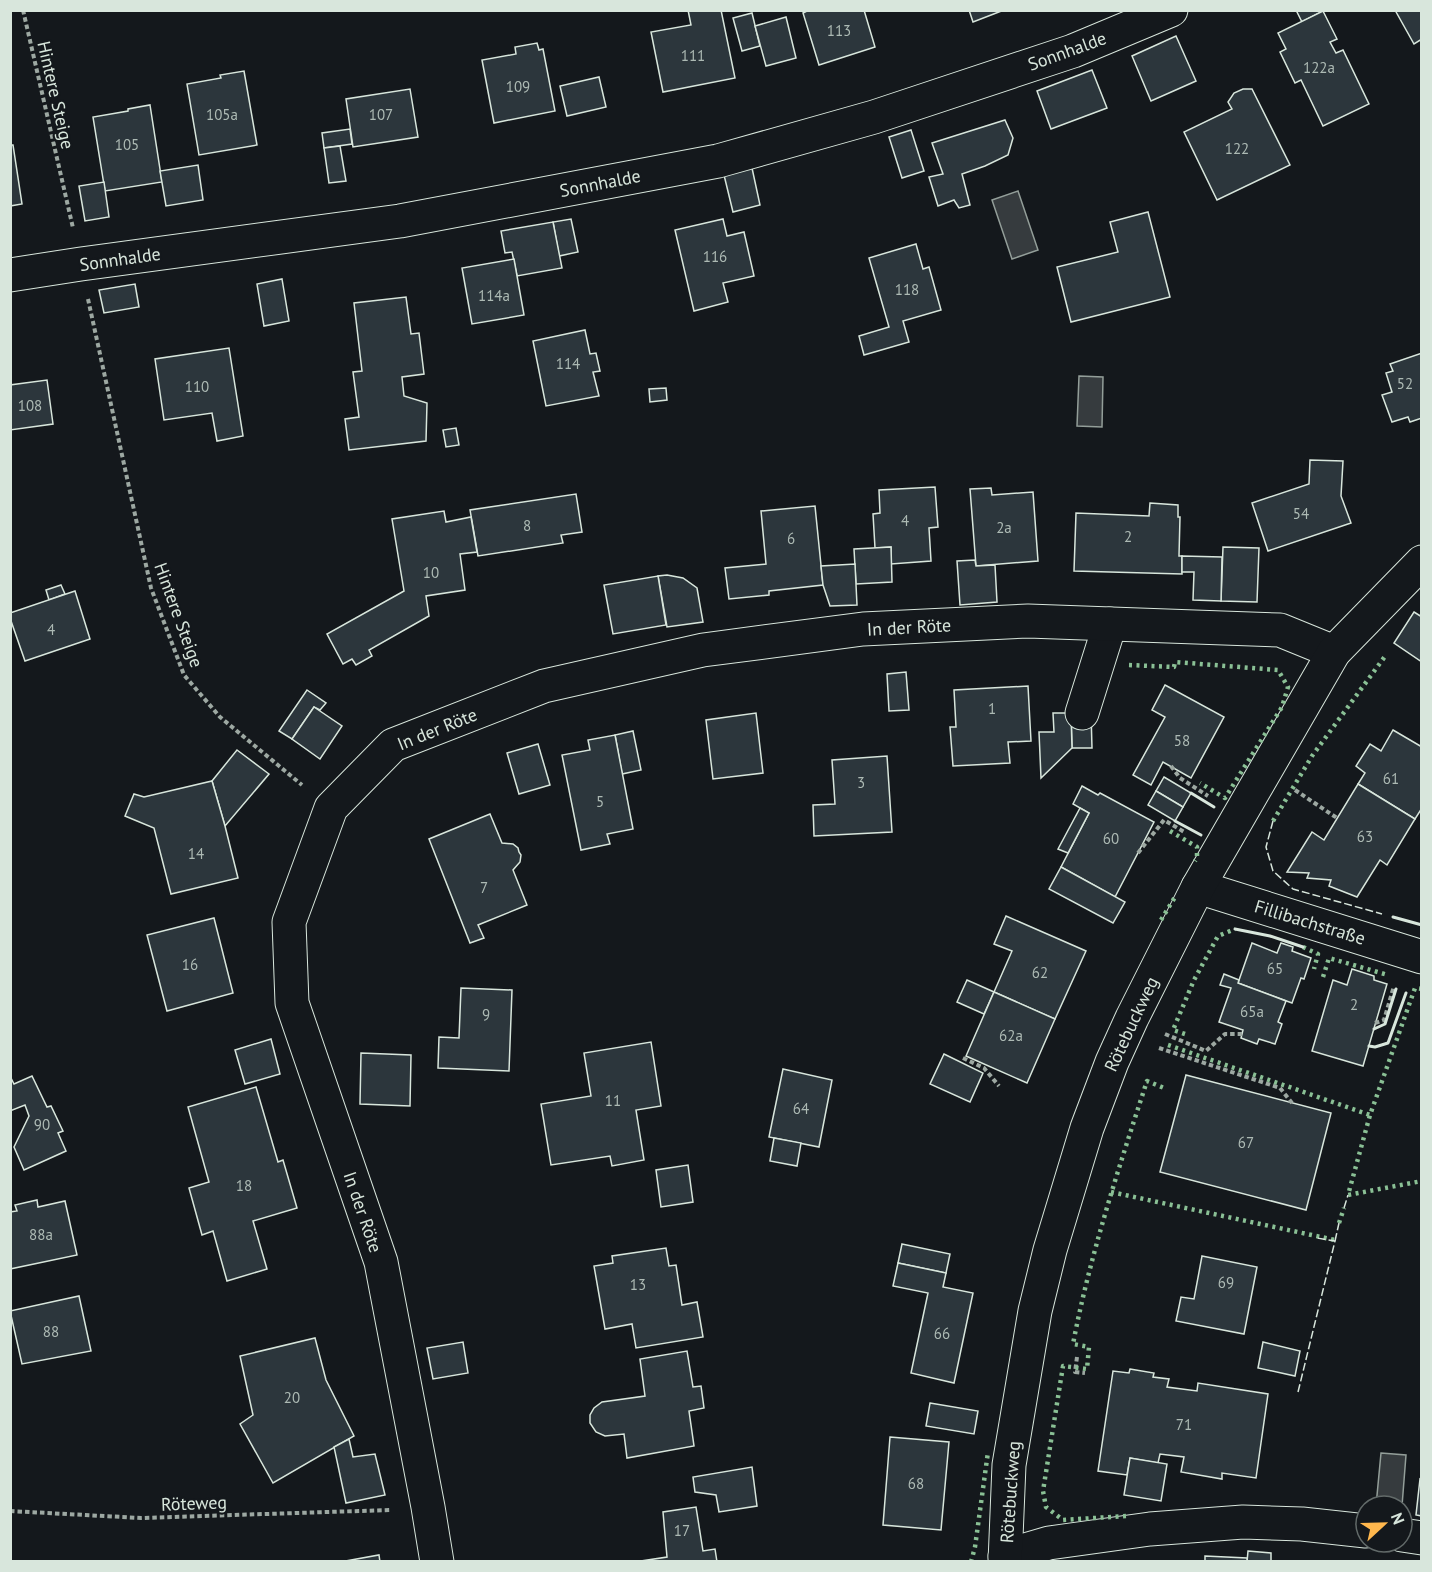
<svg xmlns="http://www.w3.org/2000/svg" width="1432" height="1572" viewBox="0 0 1432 1572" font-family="'PT Sans',sans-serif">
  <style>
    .water { fill: #363b3e; stroke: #939e99; stroke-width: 1.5 }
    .building { fill: #2c363c; stroke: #d8e6dc; stroke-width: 1.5 }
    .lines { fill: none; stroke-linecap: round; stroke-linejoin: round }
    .minor-casing { stroke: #d8e6dc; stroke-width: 35 }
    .path { stroke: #9da8a2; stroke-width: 4; stroke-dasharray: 4.5 3; stroke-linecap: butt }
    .minor { stroke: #14181c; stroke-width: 33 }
    .hedge { stroke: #8ac095; stroke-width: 4.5; stroke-dasharray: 3 4.5; stroke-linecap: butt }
    .fence { stroke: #d8e6dc; stroke-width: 1.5; stroke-dasharray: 8 3; stroke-linecap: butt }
    .wall { stroke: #d8e6dc; stroke-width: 3 }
    .labels { text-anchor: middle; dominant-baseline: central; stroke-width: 4.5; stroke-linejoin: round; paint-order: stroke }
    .number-label { font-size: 15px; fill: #adbab4 }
    .street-label { font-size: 18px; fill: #d8e6dc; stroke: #14181c }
  </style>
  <rect width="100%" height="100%" fill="#14181c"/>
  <g class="water">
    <polygon points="1018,191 1038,250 1012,259 992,200"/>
    <polygon points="1079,376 1103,377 1102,427 1077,426"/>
    <polygon points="1381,1453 1406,1455 1402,1506 1376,1506"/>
  </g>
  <g class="building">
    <polygon points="688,10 721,10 735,78 663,92 651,32 691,25"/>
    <polygon points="809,10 864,10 875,47 819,65 803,13"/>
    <polygon points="969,10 1004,10 973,22"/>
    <polygon points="1296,10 1325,10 1302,22"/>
    <polygon points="1395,10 1422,10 1422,39 1414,44"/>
    <polygon points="1323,11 1337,39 1330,42 1336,53 1343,50 1369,104 1323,126 1301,80 1295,83 1280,52 1286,49 1278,33"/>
    <polygon points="752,13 760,46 742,51 733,18"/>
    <polygon points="786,17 796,58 766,66 755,26"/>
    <polygon points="1176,36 1196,81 1151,101 1132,56"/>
    <polygon points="537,43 539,50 543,49 555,111 494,123 482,60 516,54 515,47"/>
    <polygon points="1092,70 1107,108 1051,129 1037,91"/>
    <polygon points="244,71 257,145 199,155 187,84 221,78 220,75"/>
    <polygon points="599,77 606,107 567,116 560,86"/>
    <polygon points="410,89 418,137 353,147 346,99"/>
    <polygon points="1243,89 1252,89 1290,165 1217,200 1184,132 1232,109 1228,102 1234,93"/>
    <polygon points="150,105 162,182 105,191 93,117 128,111 128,109"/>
    <polygon points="1005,120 1013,138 1008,155 985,166 962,174 970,205 959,208 954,200 938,206 929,177 943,174 932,143"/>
    <polygon points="350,129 352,144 324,148 322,133"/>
    <polygon points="911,130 924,171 902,178 889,137"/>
    <polygon points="10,145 13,145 22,204 10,206"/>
    <polygon points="340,146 346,181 329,183 324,148"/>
    <polygon points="198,165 203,200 166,206 160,171"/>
    <polygon points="752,168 760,205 733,212 724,175"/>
    <polygon points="104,182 109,217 85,221 79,186"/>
    <polygon points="1148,212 1170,297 1071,322 1057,267 1118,252 1110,222"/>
    <polygon points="571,219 578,252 559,256 553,222"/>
    <polygon points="723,219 727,236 744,232 754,276 723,283 728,302 694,311 675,230"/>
    <polygon points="553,222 562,268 517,276 512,252 505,253 501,231"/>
    <polygon points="916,244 923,269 929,267 941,310 903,321 909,342 864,355 859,336 889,327 869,258"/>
    <polygon points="514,259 524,315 472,324 462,268"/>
    <polygon points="282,279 289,321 264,326 257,284"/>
    <polygon points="135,284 139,307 104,313 99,290"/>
    <polygon points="406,297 411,334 419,333 424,374 402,377 404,396 427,403 426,441 349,450 345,419 359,417 353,372 362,371 354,303"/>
    <polygon points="585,330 590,354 596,353 600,371 593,372 599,396 546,406 533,341"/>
    <polygon points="229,348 243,436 217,441 212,413 164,420 155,359"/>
    <polygon points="1422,353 1422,418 1410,422 1408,417 1392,422 1382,395 1392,392 1386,373 1393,371 1390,364"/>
    <polygon points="47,380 53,424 10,430 10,385"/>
    <polygon points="666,388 667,400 650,402 649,389"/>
    <polygon points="456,428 459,445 446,447 443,430"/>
    <polygon points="1310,460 1343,461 1341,496 1351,523 1268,551 1252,503 1309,484"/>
    <polygon points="935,487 938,527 929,528 931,561 891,564 891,547 875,548 873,514 880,513 879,490"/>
    <polygon points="991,488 992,495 1033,492 1038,561 976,566 970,489"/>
    <polygon points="576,494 582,532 561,535 563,543 478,556 470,510"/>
    <polygon points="1150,503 1178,505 1178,517 1180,517 1179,556 1182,556 1182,574 1074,571 1076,513 1149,516"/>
    <polygon points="815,506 823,585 769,591 769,595 729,599 725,568 766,564 761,511"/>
    <polygon points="444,511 446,522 471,517 477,552 460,554 465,590 426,596 429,616 369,650 372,656 356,665 352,659 343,664 327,634 404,591 392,519"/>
    <polygon points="891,547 892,582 856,584 854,549"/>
    <polygon points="1223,547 1259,548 1257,602 1221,601"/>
    <polygon points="1182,556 1222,557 1221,601 1193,600 1194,572 1182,572"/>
    <polygon points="975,560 976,566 995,565 997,602 960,605 957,561"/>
    <polygon points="855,564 857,605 830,606 823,585 821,566"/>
    <polygon points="667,575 683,578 697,588 703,622 667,627 658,576"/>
    <polygon points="658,576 666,625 613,634 604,585"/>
    <polygon points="61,585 65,594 49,600 46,590"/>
    <polygon points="75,591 90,639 25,661 10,618 10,613"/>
    <polygon points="1414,612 1422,617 1422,662 1394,643"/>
    <polygon points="906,672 909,710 889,711 887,674"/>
    <polygon points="1165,685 1224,717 1191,778 1163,762 1151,785 1133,775 1165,717 1152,710"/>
    <polygon points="1028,686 1031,741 1008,742 1010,763 953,766 950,727 956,727 954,690"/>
    <polygon points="307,690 326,703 320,710 314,707 292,739 279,731"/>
    <polygon points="314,707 342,726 320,759 292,739"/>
    <polygon points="1091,712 1092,748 1072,748 1071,713"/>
    <polygon points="756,713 763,773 713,779 706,720"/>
    <polygon points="1053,713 1071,713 1072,748 1041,778 1039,732 1054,732"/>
    <polygon points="1393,730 1422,747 1422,808 1415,819 1358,784 1365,773 1356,766 1370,744 1381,751"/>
    <polygon points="633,731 641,770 622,774 615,735"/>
    <polygon points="615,735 633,829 607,834 610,844 581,850 562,755 590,750 588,740"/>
    <polygon points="538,744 550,785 519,794 507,753"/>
    <polygon points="237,750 269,774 225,826 212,781"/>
    <polygon points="887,756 892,832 814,836 813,805 835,804 832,760"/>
    <polygon points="1164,777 1191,793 1183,807 1156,791"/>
    <polygon points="212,781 225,826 238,878 171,894 154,828 125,816 134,794 144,797"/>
    <polygon points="1358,784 1415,819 1387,865 1380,860 1357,897 1329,886 1331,880 1307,878 1309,873 1287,872 1312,832 1324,840"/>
    <polygon points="1082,786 1098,795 1100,793 1154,822 1115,897 1061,867 1089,813 1073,804"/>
    <polygon points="1156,791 1183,807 1175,821 1148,805"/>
    <polygon points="1080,808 1089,813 1068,853 1058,849"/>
    <polygon points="490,814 502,843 513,844 518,848 519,852 521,855 520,862 513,870 527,905 478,925 484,938 470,943 429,839"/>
    <polygon points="1061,867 1125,902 1113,923 1049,889"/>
    <polygon points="1006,916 1086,951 1055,1019 994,992 1012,951 994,944"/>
    <polygon points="214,918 233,993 167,1011 147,935"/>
    <polygon points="1252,943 1277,953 1281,943 1293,947 1292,951 1311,958 1304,979 1301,978 1292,1003 1238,983"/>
    <polygon points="1352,969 1374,976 1374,980 1387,984 1363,1066 1312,1051 1333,980 1347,985"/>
    <polygon points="1224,974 1239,980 1238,983 1286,1001 1278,1022 1282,1024 1275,1044 1259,1039 1257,1044 1241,1038 1243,1030 1219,1022 1231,988 1220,985"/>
    <polygon points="967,980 994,992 984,1014 957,1002"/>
    <polygon points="461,988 512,990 509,1071 438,1068 439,1037 459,1038"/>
    <polygon points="994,992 1055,1019 1027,1083 966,1056"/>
    <polygon points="271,1039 280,1074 245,1084 235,1050"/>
    <polygon points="651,1042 661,1106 636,1110 644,1160 612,1166 610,1156 551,1165 541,1104 591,1096 584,1053"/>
    <polygon points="361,1053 411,1055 410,1106 360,1104"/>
    <polygon points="944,1054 983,1073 970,1102 930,1084"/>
    <polygon points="783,1069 832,1080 819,1147 769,1137"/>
    <polygon points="1186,1075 1331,1113 1306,1210 1160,1172"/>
    <polygon points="10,1076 14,1084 32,1076 47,1107 51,1106 63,1131 58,1133 66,1151 24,1170 14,1147 29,1116 25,1105 10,1111"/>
    <polygon points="256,1087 278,1162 283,1160 297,1208 253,1221 267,1269 227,1281 213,1231 202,1235 189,1188 209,1182 188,1107"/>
    <polygon points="774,1138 801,1143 797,1166 770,1161"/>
    <polygon points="688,1165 693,1202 661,1207 656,1170"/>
    <polygon points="37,1200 38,1207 65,1201 77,1255 10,1269 10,1212 17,1211 15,1205"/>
    <polygon points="902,1244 950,1254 946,1273 898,1263"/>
    <polygon points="666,1248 669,1266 676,1265 682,1305 697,1302 703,1337 636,1348 632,1324 605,1329 594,1266 613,1263 612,1256"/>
    <polygon points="1202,1256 1257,1267 1244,1334 1176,1321 1181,1297 1194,1299"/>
    <polygon points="898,1263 946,1273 943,1287 973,1293 954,1383 911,1373 928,1293 893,1286"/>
    <polygon points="79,1296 91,1351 22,1364 10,1311"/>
    <polygon points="315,1338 326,1380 354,1436 273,1483 240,1424 253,1415 240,1356"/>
    <polygon points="463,1342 468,1373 433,1379 427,1348"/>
    <polygon points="1263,1342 1300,1351 1295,1376 1258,1368"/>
    <polygon points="687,1351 693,1387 701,1386 704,1408 689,1411 694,1446 627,1458 624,1434 605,1436 596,1432 590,1423 590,1415 594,1408 602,1402 645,1396 640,1359"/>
    <polygon points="1130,1369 1154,1373 1153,1377 1169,1379 1167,1387 1197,1391 1198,1383 1268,1394 1256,1478 1222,1473 1222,1479 1181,1472 1184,1457 1160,1454 1158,1463 1130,1458 1127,1475 1098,1471 1113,1371 1129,1373"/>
    <polygon points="930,1403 978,1411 974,1434 926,1426"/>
    <polygon points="890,1437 949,1442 941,1530 883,1525"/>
    <polygon points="349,1439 353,1457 375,1454 385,1495 346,1503 334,1447"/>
    <polygon points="1130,1458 1167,1464 1161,1501 1124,1495"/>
    <polygon points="752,1467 757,1506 719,1512 716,1495 695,1492 693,1477"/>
    <polygon points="1420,1479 1422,1480 1422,1516 1416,1515"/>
    <polygon points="696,1507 703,1551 715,1549 717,1562 634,1562 667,1557 663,1512"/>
    <polygon points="1248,1551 1271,1553 1271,1562 1247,1562"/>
    <polygon points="379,1555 380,1562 340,1562"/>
    <polygon points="1205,1556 1247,1558 1247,1562 1205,1562"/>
  </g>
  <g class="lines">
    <defs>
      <g id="minor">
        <polyline points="10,275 81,264 400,221 718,161 874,117 1073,51 1171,10"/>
        <polyline points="1082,713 1110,624"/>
        <polyline points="1198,887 1422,957"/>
        <polyline points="1402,1535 1422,1538"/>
        <polyline points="1005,1556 1049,1543 1150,1529 1243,1522 1302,1524 1366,1531"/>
        <polyline points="437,1562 428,1507 381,1262 292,1003 289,922 331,808 393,745 544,686 703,650 863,629 1028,621 1280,630 1334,652"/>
        <polyline points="1005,1562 1009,1465 1035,1311 1050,1250 1087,1128 1112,1062 1132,1018 1198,887 1334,652 1422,562"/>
      </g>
    </defs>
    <use href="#minor" class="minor-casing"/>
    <g class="path">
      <polyline points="23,10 73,228"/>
      <polyline points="88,299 151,588 184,675 220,717 302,785"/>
      <polyline points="1171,766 1180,778 1208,796"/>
      <polyline points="1295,790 1337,818"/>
      <polyline points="1138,853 1164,820 1186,833"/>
      <polyline points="1375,1023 1384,1020 1394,986"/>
      <polyline points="1165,1034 1206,1051 1225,1034 1242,1034"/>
      <polyline points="1159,1048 1280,1088 1292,1103"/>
      <polyline points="963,1058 984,1068 999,1086"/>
      <polyline points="1077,1357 1075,1372 1085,1373"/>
      <polyline points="10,1511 141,1518 390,1510"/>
    </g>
    <use href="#minor" class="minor"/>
    <g class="hedge">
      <polyline points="1129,665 1174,667 1175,662 1278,670 1288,687 1282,707 1225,798 1200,783"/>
      <polyline points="1273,821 1312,756 1386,655"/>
      <polyline points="1170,831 1197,847 1197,858 1195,861"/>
      <polyline points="1161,920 1175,897"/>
      <polyline points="1303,947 1318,954 1314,969"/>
      <polyline points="1323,977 1329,958 1388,975"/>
      <polyline points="1422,989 1415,988 1370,1115 1348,1195 1422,1181"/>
      <polyline points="1185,1034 1173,1030 1194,980 1218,936 1235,929"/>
      <polyline points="1168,1045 1370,1115"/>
      <polyline points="1111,1192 1335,1240"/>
      <polyline points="1339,1223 1344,1208"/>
      <path d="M1126 1516 1063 1520 1046 1507 1043 1491 1063 1366 1087 1369 1089 1347 1073 1344C1090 1255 1119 1167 1147 1081L1164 1088"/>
      <polyline points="971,1562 975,1547 988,1452"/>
    </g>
    <g class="fence">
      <polyline points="1273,821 1266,847 1273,871 1293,889 1382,914"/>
      <polyline points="1344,1208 1348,1195"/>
      <polyline points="1335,1241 1339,1223"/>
      <polyline points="1298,1392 1335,1241 1317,1238"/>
    </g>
    <g class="wall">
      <polyline points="1191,793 1214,807"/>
      <polyline points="1175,821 1201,835"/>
      <polyline points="1393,917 1422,925"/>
      <polyline points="1235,929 1270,936 1303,947"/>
      <polyline points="1374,1029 1385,1024 1396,989"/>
      <polyline points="1369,1046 1375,1047 1388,1043 1406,993"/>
    </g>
  </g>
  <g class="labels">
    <g class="number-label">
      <text x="839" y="30">113</text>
      <text x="693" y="55">111</text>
      <text x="1319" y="67">122a</text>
      <text x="518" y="86">109</text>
      <text x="222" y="114">105a</text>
      <text x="381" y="114">107</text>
      <text x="127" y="144">105</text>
      <text x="1237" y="148">122</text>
      <text x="715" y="256">116</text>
      <text x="907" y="289">118</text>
      <text x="494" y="295">114a</text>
      <text x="568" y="363">114</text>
      <text x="1405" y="383">52</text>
      <text x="197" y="386">110</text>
      <text x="30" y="405">108</text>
      <text x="1301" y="513">54</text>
      <text x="905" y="520">4</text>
      <text x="527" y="525">8</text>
      <text x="1004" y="527">2a</text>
      <text x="1128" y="536">2</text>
      <text x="791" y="538">6</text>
      <text x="431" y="572">10</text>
      <text x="51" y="629">4</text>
      <text x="992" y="708">1</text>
      <text x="1182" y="740">58</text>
      <text x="1391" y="778">61</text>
      <text x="861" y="782">3</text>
      <text x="600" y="801">5</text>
      <text x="1365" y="836">63</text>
      <text x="1111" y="838">60</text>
      <text x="196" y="853">14</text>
      <text x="484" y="887">7</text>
      <text x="190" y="964">16</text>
      <text x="1275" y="968">65</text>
      <text x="1040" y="972">62</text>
      <text x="1354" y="1004">2</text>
      <text x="1252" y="1011">65a</text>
      <text x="486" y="1014">9</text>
      <text x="1011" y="1035">62a</text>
      <text x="613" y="1100">11</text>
      <text x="801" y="1108">64</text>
      <text x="42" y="1124">90</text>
      <text x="1246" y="1142">67</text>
      <text x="244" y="1185">18</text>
      <text x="41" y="1234">88a</text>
      <text x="1226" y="1282">69</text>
      <text x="638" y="1284">13</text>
      <text x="51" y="1331">88</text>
      <text x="942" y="1333">66</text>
      <text x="292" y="1397">20</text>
      <text x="1184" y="1424">71</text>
      <text x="916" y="1483">68</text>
      <text x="682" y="1530">17</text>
    </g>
    <g class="street-label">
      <text transform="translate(1067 51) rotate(-20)">Sonnhalde</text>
      <text transform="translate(56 95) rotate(77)">Hintere Steige</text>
      <text transform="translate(600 183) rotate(-11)">Sonnhalde</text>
      <text transform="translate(120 259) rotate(-8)">Sonnhalde</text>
      <text transform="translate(179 615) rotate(70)">Hintere Steige</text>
      <text transform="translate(909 627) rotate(-3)">In der Röte</text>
      <text transform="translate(437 729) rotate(-22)">In der Röte</text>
      <text transform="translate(1310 922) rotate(17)">Fillibachstraße</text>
      <text transform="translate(1131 1024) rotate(-65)">Rötebuckweg</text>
      <text transform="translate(363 1212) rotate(71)">In der Röte</text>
      <text transform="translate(1010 1492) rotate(-86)">Rötebuckweg</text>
      <text transform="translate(194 1503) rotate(-2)">Röteweg</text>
    </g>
  </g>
  <rect width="1432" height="1572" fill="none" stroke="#d8e6dc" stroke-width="24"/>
  <g transform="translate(1384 1524) rotate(68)"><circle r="28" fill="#14181c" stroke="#626a69" stroke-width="1.5"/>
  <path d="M0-4.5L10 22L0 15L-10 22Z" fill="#ffb74d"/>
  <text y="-9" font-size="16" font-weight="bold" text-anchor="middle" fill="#d8e6dc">N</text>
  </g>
</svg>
